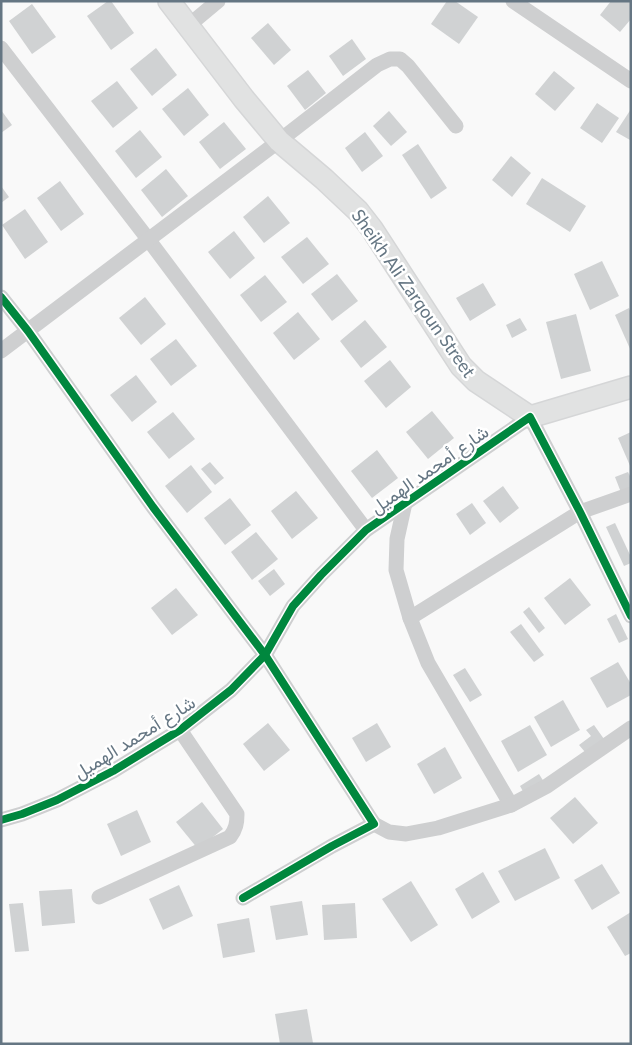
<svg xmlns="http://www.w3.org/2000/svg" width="632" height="1045" viewBox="0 0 632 1045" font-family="Lato,Vazirmatn,sans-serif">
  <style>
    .building { fill: #d0d2d3 }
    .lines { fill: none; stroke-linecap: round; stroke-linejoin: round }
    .secondary-casing { stroke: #d5d6d7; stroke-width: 24 }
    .minor { stroke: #cecfd0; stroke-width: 15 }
    .secondary { stroke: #e1e2e2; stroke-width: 21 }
    .cycleway-casing { stroke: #fff; stroke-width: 11 }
    .cycleway { stroke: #00873e; stroke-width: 8 }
    .labels { text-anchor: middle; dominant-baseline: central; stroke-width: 5; stroke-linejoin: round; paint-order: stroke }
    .street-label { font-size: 18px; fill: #657683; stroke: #fff }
  </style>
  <rect width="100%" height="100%" fill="#f9f9f9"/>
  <g class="building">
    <polygon points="108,1 111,1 134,33 111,50 87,16"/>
    <polygon points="447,1 455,1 478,17 459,44 431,24"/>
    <polygon points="611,1 631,1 631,19 620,32 600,15"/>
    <polygon points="32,4 56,37 32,54 9,21"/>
    <polygon points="268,23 291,50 274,65 251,38"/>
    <polygon points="352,39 366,59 343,76 329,56"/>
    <polygon points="156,48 177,75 152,96 130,69"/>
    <polygon points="308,70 326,93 305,110 287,86"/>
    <polygon points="554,71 575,88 555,111 535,94"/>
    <polygon points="117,81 138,108 113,128 91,101"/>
    <polygon points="188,88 209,115 184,136 162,109"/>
    <polygon points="597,103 619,118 602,143 580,128"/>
    <polygon points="631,109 631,139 630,140 616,132"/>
    <polygon points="1,110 12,125 1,133"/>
    <polygon points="389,111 407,132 391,146 373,126"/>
    <polygon points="224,122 246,149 220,169 199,142"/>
    <polygon points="140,130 162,157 136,178 115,151"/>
    <polygon points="365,132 383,156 362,172 345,148"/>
    <polygon points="418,144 447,188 431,199 402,155"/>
    <polygon points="511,156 531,173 512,197 492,180"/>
    <polygon points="166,169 188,196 162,217 141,190"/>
    <polygon points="542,178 586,206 570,232 526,204"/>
    <polygon points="60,181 84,214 61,231 37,198"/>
    <polygon points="1,186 9,197 1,203"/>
    <polygon points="268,196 290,223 264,243 243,217"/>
    <polygon points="25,209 48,242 25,259 2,225"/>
    <polygon points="234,231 255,258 230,279 208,252"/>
    <polygon points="307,237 329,264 303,284 281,257"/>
    <polygon points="602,261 619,296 590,310 574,274"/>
    <polygon points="337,274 358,301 332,321 311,294"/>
    <polygon points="265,275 287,302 261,322 240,295"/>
    <polygon points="483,283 496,305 470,321 456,298"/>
    <polygon points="145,297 166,324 141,345 119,318"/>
    <polygon points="629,308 631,313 631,351 615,315"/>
    <polygon points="298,312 320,339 294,360 273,333"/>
    <polygon points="576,314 591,371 561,379 546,322"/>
    <polygon points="520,318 527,330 512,338 506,325"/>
    <polygon points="365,320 387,347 361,368 340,341"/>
    <polygon points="176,339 197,366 171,386 150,359"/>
    <polygon points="390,360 411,387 386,408 364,381"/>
    <polygon points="136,375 157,402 132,422 110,395"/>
    <polygon points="432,411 454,438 428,459 406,432"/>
    <polygon points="173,412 195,439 169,459 147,432"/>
    <polygon points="631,432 631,468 618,438"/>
    <polygon points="377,450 398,478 372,498 351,471"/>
    <polygon points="210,462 224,478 215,485 201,469"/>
    <polygon points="191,465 212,492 187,513 165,486"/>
    <polygon points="628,472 631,478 631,491 622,495 615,477"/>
    <polygon points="503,486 519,508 500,523 483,501"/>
    <polygon points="296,491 318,518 292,539 271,511"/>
    <polygon points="230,498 251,525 225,545 204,518"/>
    <polygon points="472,503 486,523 470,535 456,514"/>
    <polygon points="615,523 631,557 631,563 624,566 606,527"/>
    <polygon points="256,532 278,559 252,580 231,552"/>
    <polygon points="274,569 285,584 270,596 258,581"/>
    <polygon points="570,578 591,605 565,625 544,598"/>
    <polygon points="176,588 198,615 172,635 151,608"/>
    <polygon points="529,607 545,628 539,633 523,612"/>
    <polygon points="616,614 628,639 619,643 607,619"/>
    <polygon points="521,624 544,655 534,662 510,632"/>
    <polygon points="618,662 631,684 631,695 607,708 590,678"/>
    <polygon points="465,668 482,695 470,702 453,675"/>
    <polygon points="563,700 580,730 551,747 534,717"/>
    <polygon points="268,723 290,750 264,771 243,744"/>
    <polygon points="377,723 391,747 366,762 352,738"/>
    <polygon points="530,725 547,755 518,772 501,741"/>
    <polygon points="594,725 604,739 585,752 579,745 591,736 586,730"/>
    <polygon points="445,747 462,778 434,794 417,764"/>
    <polygon points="539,774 544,782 525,795 520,786"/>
    <polygon points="575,797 598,823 573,844 550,818"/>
    <polygon points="202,802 223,829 198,849 176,822"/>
    <polygon points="137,810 151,842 121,856 107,824"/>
    <polygon points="545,848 560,878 515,901 498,871"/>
    <polygon points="602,864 620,893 592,910 574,880"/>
    <polygon points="483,872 500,902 472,919 455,889"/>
    <polygon points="411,881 438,925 411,942 382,899"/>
    <polygon points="179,885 193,916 163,930 149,899"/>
    <polygon points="72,889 75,923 42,926 39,891"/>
    <polygon points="302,901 308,935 276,940 270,906"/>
    <polygon points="23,903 29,951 15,952 9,904"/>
    <polygon points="355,903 357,938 324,940 322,905"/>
    <polygon points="631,912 631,953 625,956 607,927"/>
    <polygon points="249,918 255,952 223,958 217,924"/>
    <polygon points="307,1009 313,1043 280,1044 275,1014"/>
  </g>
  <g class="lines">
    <defs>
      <polyline id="secondary" points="169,1 244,99 279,141 324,179 358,211 372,229 461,366 476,381 530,417 631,387"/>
    </defs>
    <use href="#secondary" class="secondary-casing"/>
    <g class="minor">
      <polyline points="513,1 631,81"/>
      <polyline points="188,26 218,1"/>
      <polyline points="1,48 148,239 366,530"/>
      <polyline points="1,297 28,331 153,507 265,655 374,824 332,846 243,898"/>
      <polyline points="1,351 279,141 377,65 390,59 400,59 408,66 456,126"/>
      <polyline points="405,503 397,539 396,570 410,618 428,663 511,805"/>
      <polyline points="410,618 580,512 631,494"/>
      <polyline points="1,820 22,814 57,800 113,771 180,730 231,690 265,655 293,606 321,575 366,530 530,417 580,512 631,616"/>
      <polyline points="374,824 389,832 406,834 438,828 511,805 547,786 631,728"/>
      <path d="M99 897 230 837C236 829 237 823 237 814L180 730"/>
    </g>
    <use href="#secondary" class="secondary"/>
    <defs>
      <g id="cycleway">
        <polyline points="1,297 28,331 153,507 265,655 374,824 332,846 243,898"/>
        <polyline points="1,820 22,814 57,800 113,771 180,730 231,690 265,655 293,606 321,575 366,530 530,417 580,512 631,616"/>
      </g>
    </defs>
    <use href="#cycleway" class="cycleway-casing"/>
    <use href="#cycleway" class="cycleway"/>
  </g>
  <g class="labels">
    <g class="street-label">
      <text transform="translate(414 293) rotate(55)">Sheikh Ali Zarqoun Street</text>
      <text transform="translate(429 469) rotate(-35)">شارع أمحمد الهميل</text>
      <text transform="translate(134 737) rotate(-32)">شارع أمحمد الهميل</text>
    </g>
  </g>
  <rect width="632" height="1045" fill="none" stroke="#657683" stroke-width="5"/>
</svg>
